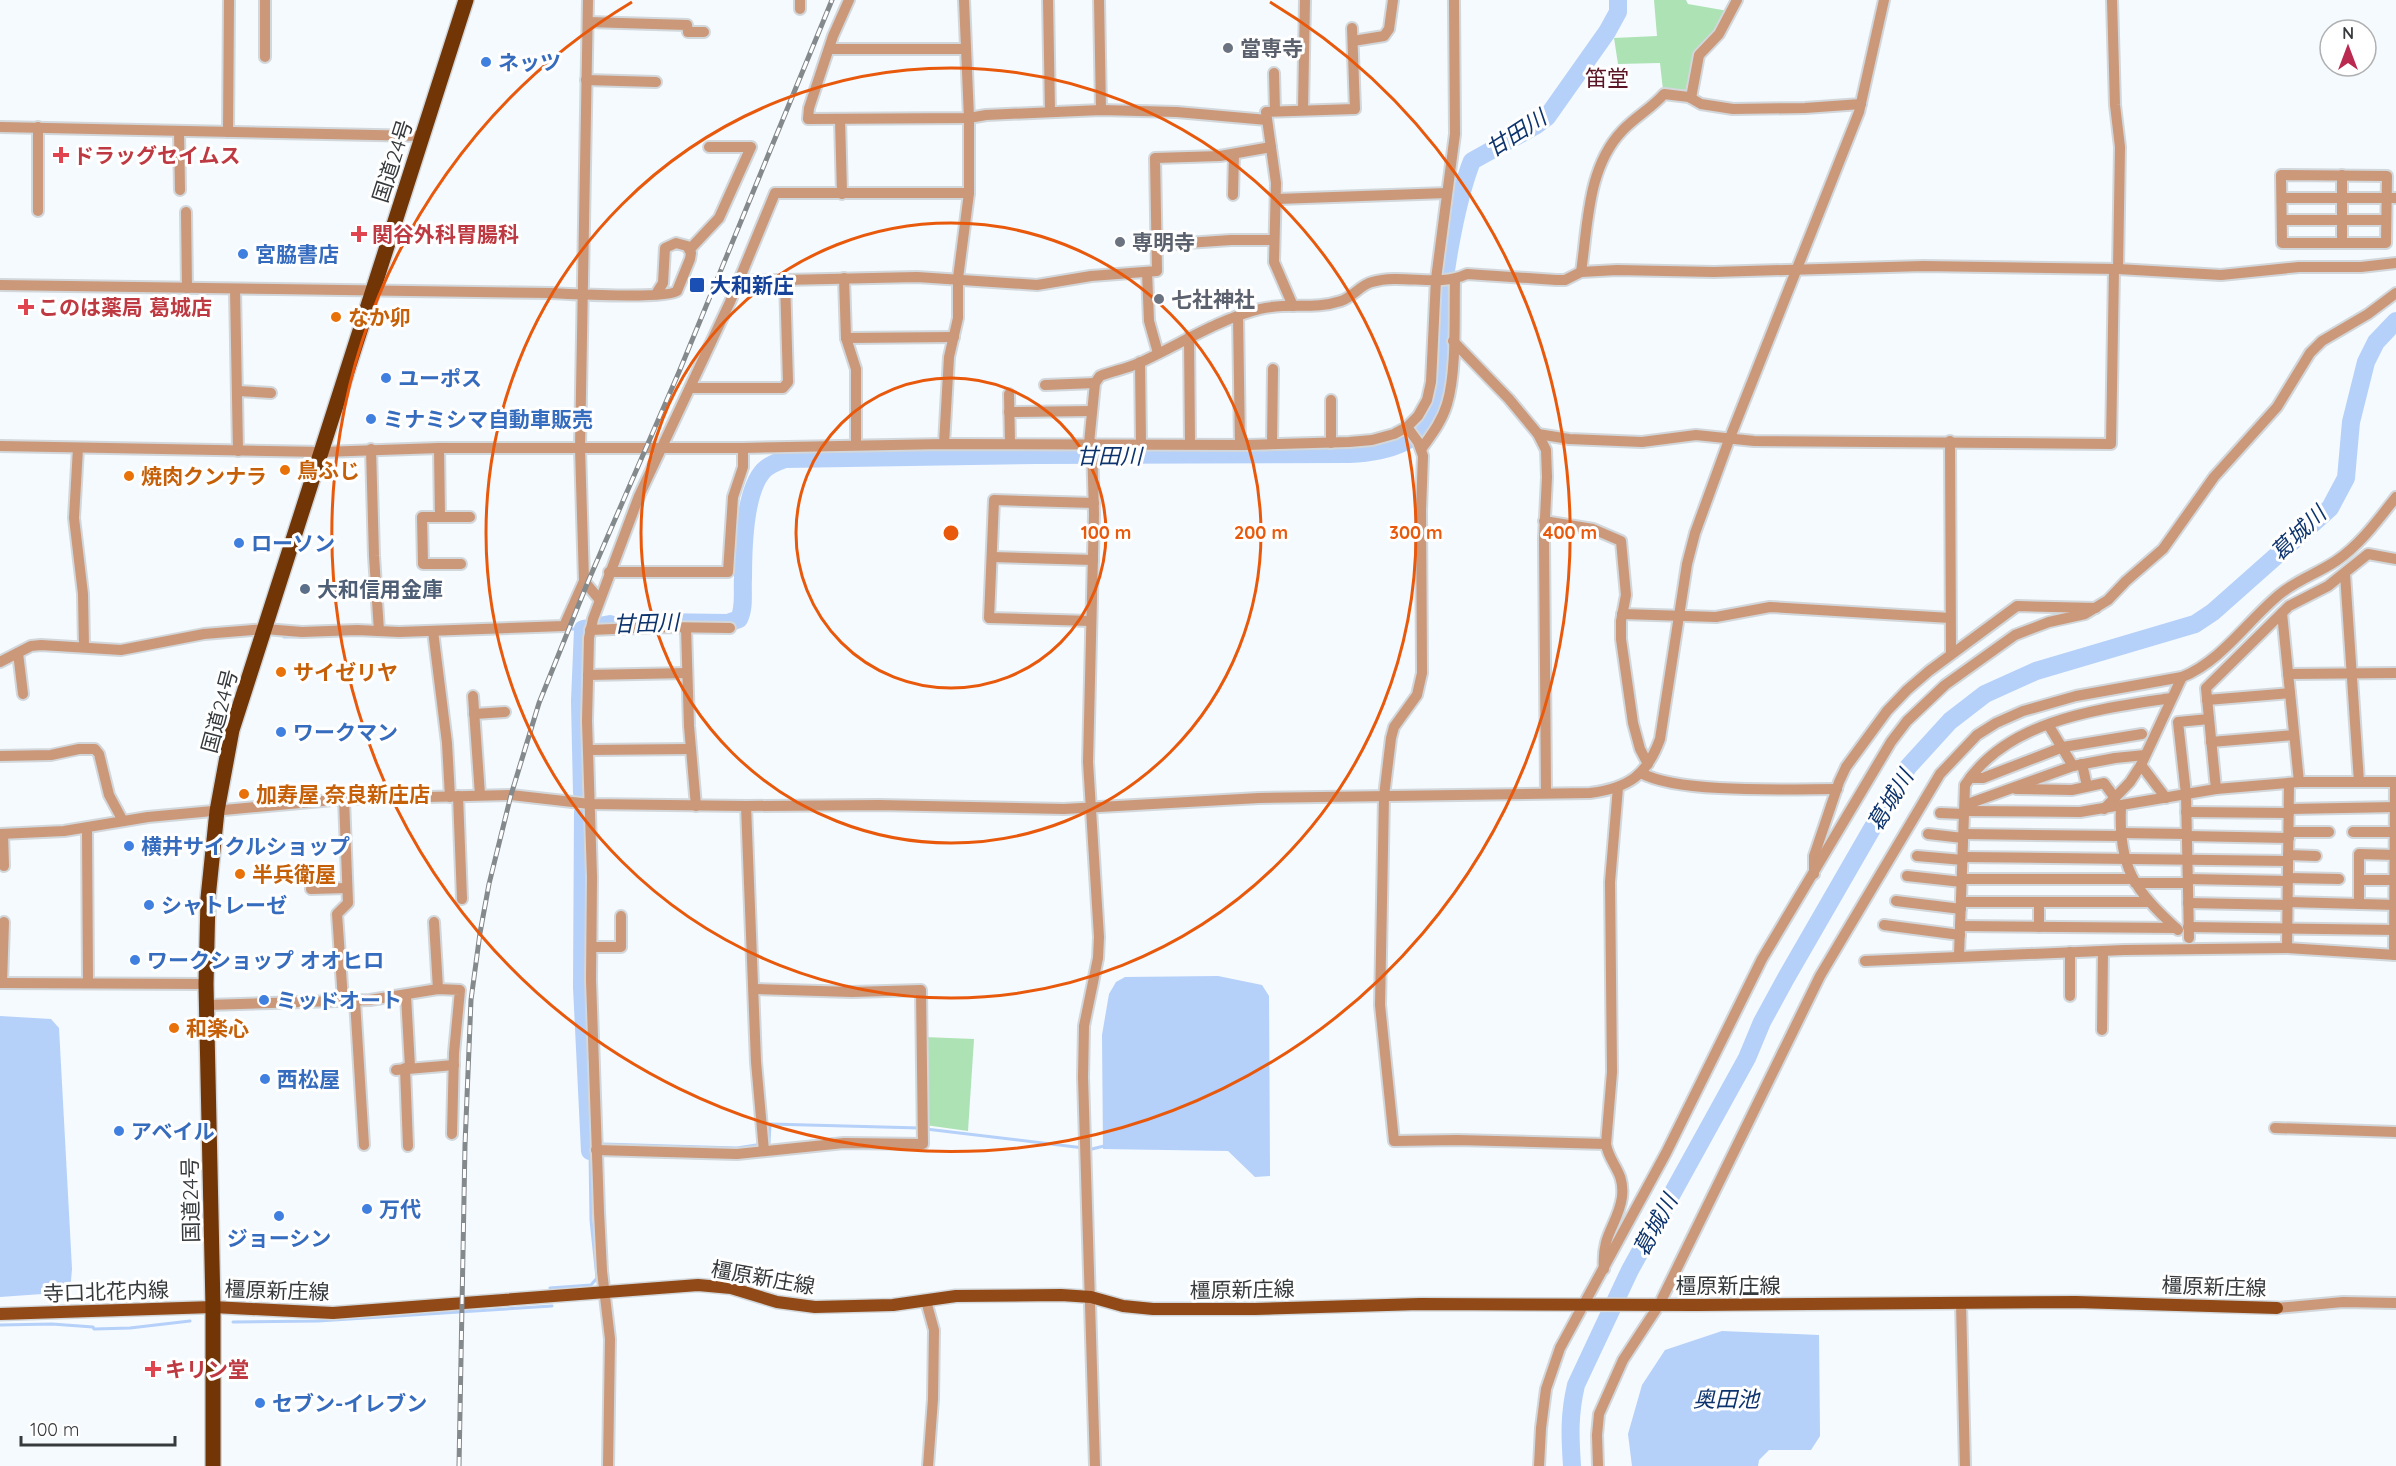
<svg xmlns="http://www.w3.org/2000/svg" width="2396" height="1466" viewBox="0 0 2396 1466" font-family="Quicksand,'Noto Sans JP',sans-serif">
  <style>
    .green { fill: #ade2b4 }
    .water { fill: #b5d0f9 }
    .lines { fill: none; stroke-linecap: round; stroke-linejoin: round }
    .stream { stroke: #b5d0f9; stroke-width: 3 }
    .river { stroke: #b5d0f9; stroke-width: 18 }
    .minor-casing { stroke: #d2d7db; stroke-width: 14 }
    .major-casing { stroke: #d2d7db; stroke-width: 15 }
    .highway-casing { stroke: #d2d7db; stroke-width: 18 }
    .minor { stroke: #cb987a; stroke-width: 10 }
    .major { stroke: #914a17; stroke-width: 12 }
    .highway { stroke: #713506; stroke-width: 15 }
    .rail-casing { stroke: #84898c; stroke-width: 5 }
    .rail { stroke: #fff; stroke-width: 3; stroke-dasharray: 9; stroke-linecap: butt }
    .ring { fill: none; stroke: #e8590c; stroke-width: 3 }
    .worship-dot { fill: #6b7280; stroke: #fff; stroke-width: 2 }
    .shop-dot { fill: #3f7fe0; stroke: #fff; stroke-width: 2 }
    .health-dot { fill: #e0444e; stroke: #fff; stroke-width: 2 }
    .transit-dot { fill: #1a4fb4; stroke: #fff; stroke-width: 2 }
    .food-dot { fill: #e8710a; stroke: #fff; stroke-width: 2 }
    .service-dot { fill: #5c6f8a; stroke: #fff; stroke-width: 2 }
    .labels { text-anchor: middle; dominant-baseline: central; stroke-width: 6; stroke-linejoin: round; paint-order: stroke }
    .worship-label { font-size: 21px; font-weight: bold; fill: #5b616d; stroke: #fff; text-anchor: start }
    .shop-label { font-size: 21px; font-weight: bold; fill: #366cbe; stroke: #fff; text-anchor: start }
    .health-label { font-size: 21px; font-weight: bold; fill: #be3a42; stroke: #fff; text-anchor: start }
    .street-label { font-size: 21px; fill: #363a3c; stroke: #fff }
    .transit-label { font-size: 21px; font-weight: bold; fill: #164399; stroke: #fff; text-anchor: start }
    .food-label { font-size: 21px; font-weight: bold; fill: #c56008; stroke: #fff; text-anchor: start }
    .service-label { font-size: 21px; font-weight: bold; fill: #4e5e75; stroke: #fff; text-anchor: start }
    .neighbourhood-label { font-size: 22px; fill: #5b1626; stroke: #fff }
    .water-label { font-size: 22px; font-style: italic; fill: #0d346d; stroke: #fff }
    .centre { fill: #e8590c; stroke: #fff; stroke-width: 3 }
    .ring-label { font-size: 18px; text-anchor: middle; font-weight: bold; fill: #e8590c; stroke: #fff; stroke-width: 6; stroke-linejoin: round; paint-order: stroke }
  </style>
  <rect width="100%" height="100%" fill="#f4fafe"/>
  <g class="green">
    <polygon points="1654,0 1686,0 1688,4 1728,11 1718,27 1694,54 1688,91 1663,90 1660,63 1618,64 1614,38 1657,36"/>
    <polygon points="924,1037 974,1039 968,1131 925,1125"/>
  </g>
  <g class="water">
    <polygon points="1218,976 1262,985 1269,996 1270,1176 1255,1177 1228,1151 1103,1149 1102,1035 1109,994 1116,982 1125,977"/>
    <polygon points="0,1016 51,1019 59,1028 72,1269 70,1292 0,1297"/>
    <polygon points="1722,1331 1819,1335 1820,1436 1811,1450 1769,1450 1759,1460 1758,1466 1632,1466 1628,1434 1642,1385 1665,1350"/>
  </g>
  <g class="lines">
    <g class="stream">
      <polyline points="564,629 583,629"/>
      <polyline points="284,637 327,636"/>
      <polyline points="926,1129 1092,1149 1104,1146"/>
      <polyline points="603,1144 737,1148 769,1143 770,1124 920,1128"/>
      <polyline points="550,1288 591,1285 597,1278 591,1220 590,1151"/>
      <polyline points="233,1322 318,1321 552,1306"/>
      <polyline points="0,1325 52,1324 93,1327 94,1329 130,1328 190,1321"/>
    </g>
    <g class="river">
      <path d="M655 622 728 623 739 619C745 607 742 591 743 578 743 549 744 491 764 470 770 464 777 462 785 459L1036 455 1349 454C1467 449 1435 369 1444 286 1448 251 1459 193 1472 161L1535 126 1547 117 1607 32 1618 12V0"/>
      <polyline points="582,793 580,701 583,629 610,624"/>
      <polyline points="583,811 582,987 590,1151"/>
      <path d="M1572 1466C1570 1436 1569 1415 1576 1385L1630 1270 1747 1058 1762 1022 1786 978 1892 794 1908 767 1950 721 1985 694 2036 671 2195 624 2213 612 2319 518 2330 508 2346 478 2351 422 2366 362 2376 342 2396 321"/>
    </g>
    <defs>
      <g id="minor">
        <polyline points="588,0 580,448 584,581 599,599"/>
        <polyline points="800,0 800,9"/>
        <polyline points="849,0 833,36 809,108 808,119 969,118 986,115 1101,110 1177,112 1267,120"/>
        <polyline points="1048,0 1050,112"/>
        <polyline points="1099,0 1101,110"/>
        <polyline points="2112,0 2115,105 2120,147 2118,269"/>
        <polyline points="588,22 687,25 688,32 704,32"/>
        <polyline points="1353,41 1384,36 1389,29 1393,0"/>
        <polyline points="829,49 965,49"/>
        <polyline points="265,57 265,0"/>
        <polyline points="1274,73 1275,111"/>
        <polyline points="586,80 656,82"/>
        <polyline points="1691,98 1699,55 1719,34 1737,0"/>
        <polyline points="1303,109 1305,0"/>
        <polyline points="840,119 842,194"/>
        <polyline points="0,127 422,136"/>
        <polyline points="38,127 38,211"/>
        <polyline points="179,131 180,190"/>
        <polyline points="228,132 229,0"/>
        <polygon points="2281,175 2387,176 2386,243 2282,243"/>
        <polyline points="2342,175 2342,243"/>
        <polyline points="1233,195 1234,154"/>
        <polyline points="2282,198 2396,198"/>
        <polyline points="1277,199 1447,193"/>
        <polyline points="186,212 187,288"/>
        <polyline points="2282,220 2386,220"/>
        <polyline points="1157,245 1231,240 1274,240"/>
        <polyline points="690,249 719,218 751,147 709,147"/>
        <polyline points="1147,272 1149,321 1158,353"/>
        <path d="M1581 272C1588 225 1587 168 1622 131 1635 117 1652 108 1664 94L1689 97 1701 104 1733 109 1805 108 1861 104"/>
        <polyline points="844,278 846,338 856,369 856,445"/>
        <polyline points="738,281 917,277 1037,285 1091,276 1157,271 1155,158 1220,156 1271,147"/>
        <path d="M0 285C184 288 367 290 551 293 569 294 668 299 677 291L690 259 691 253 687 246 676 243 665 248 663 283 656 294"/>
        <polyline points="235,289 238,451"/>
        <polyline points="1293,306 1274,262 1276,183 1266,112 1355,109 1352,28"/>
        <polyline points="1238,316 1240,445"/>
        <polyline points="1189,337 1190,444"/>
        <polyline points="846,338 954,337"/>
        <polyline points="1453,341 1509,399 1538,434 1546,450 1547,477 1544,538 1546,793"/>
        <polyline points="1140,362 1141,444"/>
        <polyline points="1045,385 1095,383"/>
        <polyline points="690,388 783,388 788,382 785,280"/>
        <polyline points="238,391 271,393"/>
        <polyline points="1009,394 1010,443"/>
        <polyline points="1009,412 1092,411"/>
        <polyline points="1407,427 1418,442 1423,456 1421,510 1422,673 1417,695 1394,727 1391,738 1384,796 1380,1005 1394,1141 1457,1140 1606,1144"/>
        <polyline points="1538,434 1569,439 1642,442 1696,435 1754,441 2111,444 2114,269"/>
        <polyline points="1950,441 1951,654"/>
        <path d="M1089 443 1095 383 1100 376C1112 371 1126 369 1139 363 1179 345 1216 320 1260 309 1287 302 1314 310 1341 301 1353 297 1360 285 1372 282 1403 273 1438 288 1467 274L1556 280H1565L1581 272 1617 270 1714 272 1923 266 2118 269 2221 275 2299 267H2361L2396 263"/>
        <polyline points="1092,443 1094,514 1088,762 1099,937 1098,958 1084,1026 1083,1077 1095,1466"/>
        <polyline points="1331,443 1331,400"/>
        <polyline points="944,444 949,357 958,318 958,278 969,193 969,118 964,0"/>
        <polyline points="1272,444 1273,369"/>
        <polyline points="0,446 322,452 439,448 743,448 944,444 1247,445 1349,442 1372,440 1394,434 1407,427 1418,416 1427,400 1431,382 1436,279 1455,134 1454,0"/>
        <polyline points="78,448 74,518 83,594 84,647"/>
        <polyline points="439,448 440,517"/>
        <path d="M1422 448C1432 434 1442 421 1447 404 1457 371 1454 315 1455 280"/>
        <polyline points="371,449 374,556 379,631"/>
        <polyline points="1544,521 1593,529 1621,541 1626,595 1621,621 1621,639 1633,723 1640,749 1648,764"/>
        <polyline points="992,557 1093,560"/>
        <polyline points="461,564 423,564 422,517 470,517"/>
        <polyline points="609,572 728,572 733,497 743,467 743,448"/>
        <polyline points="2345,574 2359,782"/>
        <polyline points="2282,613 2299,782"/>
        <polyline points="1622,614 1716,617 1770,607 1950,618"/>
        <polyline points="1091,621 989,618 994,500 1094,503"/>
        <polyline points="686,628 689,726 696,806"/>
        <polyline points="590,630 662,627 730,628"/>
        <polyline points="433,631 447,743 450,797"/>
        <polyline points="18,653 23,694"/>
        <polyline points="0,662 31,646 41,645 121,650 204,634 265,629 302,632 357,630 399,632 564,626 584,581"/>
        <polyline points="2288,674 2396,673"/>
        <polyline points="588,675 687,673"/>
        <polyline points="473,696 480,795"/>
        <polyline points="2207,700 2290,693"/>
        <polyline points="474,714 505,712"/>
        <polyline points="2049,726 2073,766"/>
        <polyline points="2211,742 2294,735"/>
        <polyline points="588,750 690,749"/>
        <polyline points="0,756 51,755 79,749 95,749 99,754 109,795 123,821"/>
        <polyline points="2082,764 2087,786"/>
        <polyline points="2141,765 2166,798"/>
        <path d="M1641 773C1679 794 1790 789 1837 789"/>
        <polyline points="1970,778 1983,778 2063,747 2142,734"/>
        <polyline points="2016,789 2072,790 2104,783 2115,798"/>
        <polyline points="2216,789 2206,688 2289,606 2328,586 2368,554 2396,559"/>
        <polyline points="458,796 462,899"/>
        <polyline points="1965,805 2073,766 2115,758 2145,755"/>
        <polyline points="746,806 756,1062 764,1151"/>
        <path d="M2121 806C2118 867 2134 890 2178 930"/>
        <polyline points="2104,809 2130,782 2141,765 2182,677"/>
        <polyline points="2289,809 2396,807"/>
        <polyline points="1964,811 2080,812 2216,789 2299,782 2396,782"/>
        <polyline points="2186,812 2289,813"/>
        <polyline points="1940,813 1964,814"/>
        <polyline points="87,829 88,983"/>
        <polyline points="2289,832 2329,832"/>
        <polyline points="2353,832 2396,832"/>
        <polyline points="2120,833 2187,834"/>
        <path d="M0 834 64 831 148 817 344 799 511 795 590 804 746 806 879 805 1064 809 1259 798 1590 793C1629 788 1647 775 1660 739L1687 564 1695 533 1729 440 1859 112 1884 0"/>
        <polyline points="3,834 4,866"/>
        <polyline points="1928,834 1963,838"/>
        <polyline points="1963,834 2120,836"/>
        <polyline points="2187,836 2289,838"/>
        <polyline points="2288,855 2316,856"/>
        <polyline points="1917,856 1963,860"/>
        <polyline points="1963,857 2288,861"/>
        <polyline points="1814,874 1814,856 1839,782 1846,767 1887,711 1907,690 1929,671 2017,606 2096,608"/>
        <polyline points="1907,876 1962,882"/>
        <polyline points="2288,878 2339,879"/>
        <polyline points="1962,879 2133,879"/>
        <polyline points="2188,879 2288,881"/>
        <polyline points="2359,880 2396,880"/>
        <polyline points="2135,883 2188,883"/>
        <polyline points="311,889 347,888"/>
        <polyline points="1896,901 1961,909"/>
        <polyline points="1961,902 2149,902"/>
        <polyline points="2288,902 2396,905"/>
        <polyline points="2188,903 2288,905"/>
        <polyline points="2359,904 2359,854 2396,855"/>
        <polyline points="434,922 438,989"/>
        <polyline points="1884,925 1960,935"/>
        <polyline points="1960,926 2176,928"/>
        <polyline points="2039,927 2039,902"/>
        <polyline points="2188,927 2396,930"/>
        <polyline points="2189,938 2186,794 2178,722 2209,719"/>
        <polyline points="592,947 621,947 621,916"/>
        <polyline points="2287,948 2289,783"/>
        <polyline points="2070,952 2070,996"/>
        <path d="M1959 955 1965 785C2008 719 2100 709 2171 698"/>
        <polyline points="2394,955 2395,782"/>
        <polyline points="1865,961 2124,950 2287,948 2396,955"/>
        <polyline points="0,983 206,984"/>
        <polyline points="2,983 4,922"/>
        <polyline points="406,996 410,1067"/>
        <polyline points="343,1000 337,914 348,903 344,799"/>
        <polyline points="355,1001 364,1145"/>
        <polyline points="207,1005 370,1000 438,989 460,990 454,1053 452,1134"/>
        <polyline points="2102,1030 2103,951"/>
        <polyline points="405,1068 408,1146"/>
        <polyline points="396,1070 454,1065"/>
        <polyline points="2275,1128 2396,1132"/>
        <polyline points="596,1150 737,1154 844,1143 923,1144 921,990 852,992 755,989"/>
        <path d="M1604 1269C1601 1234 1618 1225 1622 1197 1625 1171 1609 1164 1606 1144L1612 1072 1610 882 1618 787"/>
        <polyline points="926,1301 934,1330 933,1399 928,1466"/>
        <polyline points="1961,1303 1965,1466"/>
        <polyline points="2277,1308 2343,1302 2396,1303"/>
        <polyline points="608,1466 610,1339 602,1271 599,1212 591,980 592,877 587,721 589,638 593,619 639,496 730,302 775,193 969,193"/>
        <polyline points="1539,1466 1541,1428 1546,1389 1560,1348 1666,1153 1762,959 1891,742 1907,721 1945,685 2015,635 2049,622 2085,614 2108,600 2126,581 2163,549 2214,477 2277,407 2310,353 2322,341 2368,314 2396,293"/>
        <path d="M1598 1466 1597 1435 1599 1414 1623 1360 1659 1305 1820 976 1940 774 1977 735 1996 723 2023 711 2076 696 2182 677C2222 661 2247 621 2280 594 2297 580 2318 573 2336 561 2360 545 2378 520 2396 497"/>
      </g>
      <polyline id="major" points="0,1314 213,1307 333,1313 698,1285 731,1288 777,1302 815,1307 893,1305 956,1296 1061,1295 1091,1297 1123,1306 1153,1309 1255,1309 1420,1304 1697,1305 2076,1302 2277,1308"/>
      <polyline id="highway" points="213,1466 213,1307 206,984 208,898 217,811 232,730 466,0"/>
    </defs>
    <use href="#minor" class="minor-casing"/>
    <use href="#major" class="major-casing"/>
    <use href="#highway" class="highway-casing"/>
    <use href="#minor" class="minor"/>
    <use href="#major" class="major"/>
    <use href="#highway" class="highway"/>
    <defs>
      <polyline id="rail" points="459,1466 465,1145 471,1000 480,933 489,884 511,795 539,703 587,584 679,372 832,0"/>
    </defs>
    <use href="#rail" class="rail-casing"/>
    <use href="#rail" class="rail"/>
  </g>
  <g class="ring">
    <circle cx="951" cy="533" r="155"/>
    <circle cx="951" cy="533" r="310"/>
    <circle cx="951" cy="533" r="465"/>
    <path d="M1270 2A619 619 0 1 1 632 2"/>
  </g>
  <g class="worship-dot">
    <circle cx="1228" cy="48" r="6"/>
    <circle cx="1120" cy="242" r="6"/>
    <circle cx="1159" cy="299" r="6"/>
  </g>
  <g class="shop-dot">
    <circle cx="486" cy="62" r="6"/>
    <circle cx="243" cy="254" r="6"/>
    <circle cx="386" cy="378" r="6"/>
    <circle cx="371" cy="419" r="6"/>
    <circle cx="239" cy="543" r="6"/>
    <circle cx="281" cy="732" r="6"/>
    <circle cx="129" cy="846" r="6"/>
    <circle cx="149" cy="905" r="6"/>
    <circle cx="135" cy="960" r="6"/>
    <circle cx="264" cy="1000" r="6"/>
    <circle cx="265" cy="1079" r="6"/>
    <circle cx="119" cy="1131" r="6"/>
    <circle cx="367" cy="1209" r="6"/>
    <circle cx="279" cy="1216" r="6"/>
    <circle cx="260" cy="1403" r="6"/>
  </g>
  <g class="health-dot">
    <path d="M58 146h6v6h6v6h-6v6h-6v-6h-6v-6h6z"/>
    <path d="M356 225h6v6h6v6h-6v6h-6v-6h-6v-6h6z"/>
    <path d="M23 298h6v6h6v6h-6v6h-6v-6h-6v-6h6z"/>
    <path d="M150 1360h6v6h6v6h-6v6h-6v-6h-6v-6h6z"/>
  </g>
  <rect class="transit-dot" x="689" y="277" width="16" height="16" rx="3"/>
  <g class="food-dot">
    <circle cx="336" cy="317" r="6"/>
    <circle cx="285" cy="470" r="6"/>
    <circle cx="129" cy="476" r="6"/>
    <circle cx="281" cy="672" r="6"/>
    <circle cx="244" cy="794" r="6"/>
    <circle cx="240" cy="874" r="6"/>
    <circle cx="174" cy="1028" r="6"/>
  </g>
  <circle class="service-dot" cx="305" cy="589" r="6"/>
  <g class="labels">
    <g class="worship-label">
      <text x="1240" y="48">當専寺</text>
      <text x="1132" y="242">専明寺</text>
      <text x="1171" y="299">七社神社</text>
    </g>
    <g class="shop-label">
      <text x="498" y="62">ネッツ</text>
      <text x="255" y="254">宮脇書店</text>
      <text x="398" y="378">ユーポス</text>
      <text x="383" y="419">ミナミシマ自動車販売</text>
      <text x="251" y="543">ローソン</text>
      <text x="293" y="732">ワークマン</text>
      <text x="141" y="846">横井サイクルショップ</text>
      <text x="161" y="905">シャトレーゼ</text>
      <text x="147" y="960">ワークショップ オオヒロ</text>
      <text x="276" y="1000">ミッドオート</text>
      <text x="277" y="1079">西松屋</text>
      <text x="131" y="1131">アベイル</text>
      <text x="379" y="1209">万代</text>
      <text x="279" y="1238" text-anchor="middle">ジョーシン</text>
      <text x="272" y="1403">セブン-イレブン</text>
    </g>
    <g class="health-label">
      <text x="73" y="155">ドラッグセイムス</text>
      <text x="372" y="234">関谷外科胃腸科</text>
      <text x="38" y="307">このは薬局 葛城店</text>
      <text x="165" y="1369">キリン堂</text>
    </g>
    <g class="street-label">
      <text transform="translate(392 161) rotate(-72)">国道24号</text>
      <text transform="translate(219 711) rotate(-75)">国道24号</text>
      <text transform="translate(190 1200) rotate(-91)">国道24号</text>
      <text transform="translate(763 1277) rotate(10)">橿原新庄線</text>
      <text x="1728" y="1285">橿原新庄線</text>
      <text transform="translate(2214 1286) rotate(2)">橿原新庄線</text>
      <text transform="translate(1242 1289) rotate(-1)">橿原新庄線</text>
      <text transform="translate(277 1290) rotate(2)">橿原新庄線</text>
      <text transform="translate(106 1291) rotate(-2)">寺口北花内線</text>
    </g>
    <g class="transit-label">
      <text x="710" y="285">大和新庄</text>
    </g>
    <g class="food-label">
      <text x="348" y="317">なか卯</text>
      <text x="297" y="470">鳥ふじ</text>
      <text x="141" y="476">焼肉クンナラ</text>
      <text x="293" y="672">サイゼリヤ</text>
      <text x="256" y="794">加寿屋 奈良新庄店</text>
      <text x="252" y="874">半兵衛屋</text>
      <text x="186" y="1028">和楽心</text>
    </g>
    <g class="service-label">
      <text x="317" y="589">大和信用金庫</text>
    </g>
    <g class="neighbourhood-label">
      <text x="1607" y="78">笛堂</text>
    </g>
    <g class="water-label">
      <text transform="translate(1516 133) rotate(-33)">甘田川</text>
      <text x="1109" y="456">甘田川</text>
      <text transform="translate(2298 533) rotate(-44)">葛城川</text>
      <text transform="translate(646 623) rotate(-2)">甘田川</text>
      <text transform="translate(1890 800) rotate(-59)">葛城川</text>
      <text transform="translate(1655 1225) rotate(-61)">葛城川</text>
      <text x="1726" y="1399">奥田池</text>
    </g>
  </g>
  <circle cx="951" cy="533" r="9" class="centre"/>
  <g class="ring-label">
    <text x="1106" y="539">100 m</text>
    <text x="1261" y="539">200 m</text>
    <text x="1416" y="539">300 m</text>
    <text x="1570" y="539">400 m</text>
  </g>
  <g transform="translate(2348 48)"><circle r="28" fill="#ffffff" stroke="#afb0b1" stroke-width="1.5"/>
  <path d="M0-4.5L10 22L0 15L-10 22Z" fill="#b92950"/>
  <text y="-9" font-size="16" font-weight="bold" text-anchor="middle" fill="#363a3c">N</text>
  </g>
  <path d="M21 1436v9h154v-9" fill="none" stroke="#363a3c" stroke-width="3"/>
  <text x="30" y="1436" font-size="18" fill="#363a3c" stroke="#ffffff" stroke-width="4.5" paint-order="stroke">100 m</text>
</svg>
